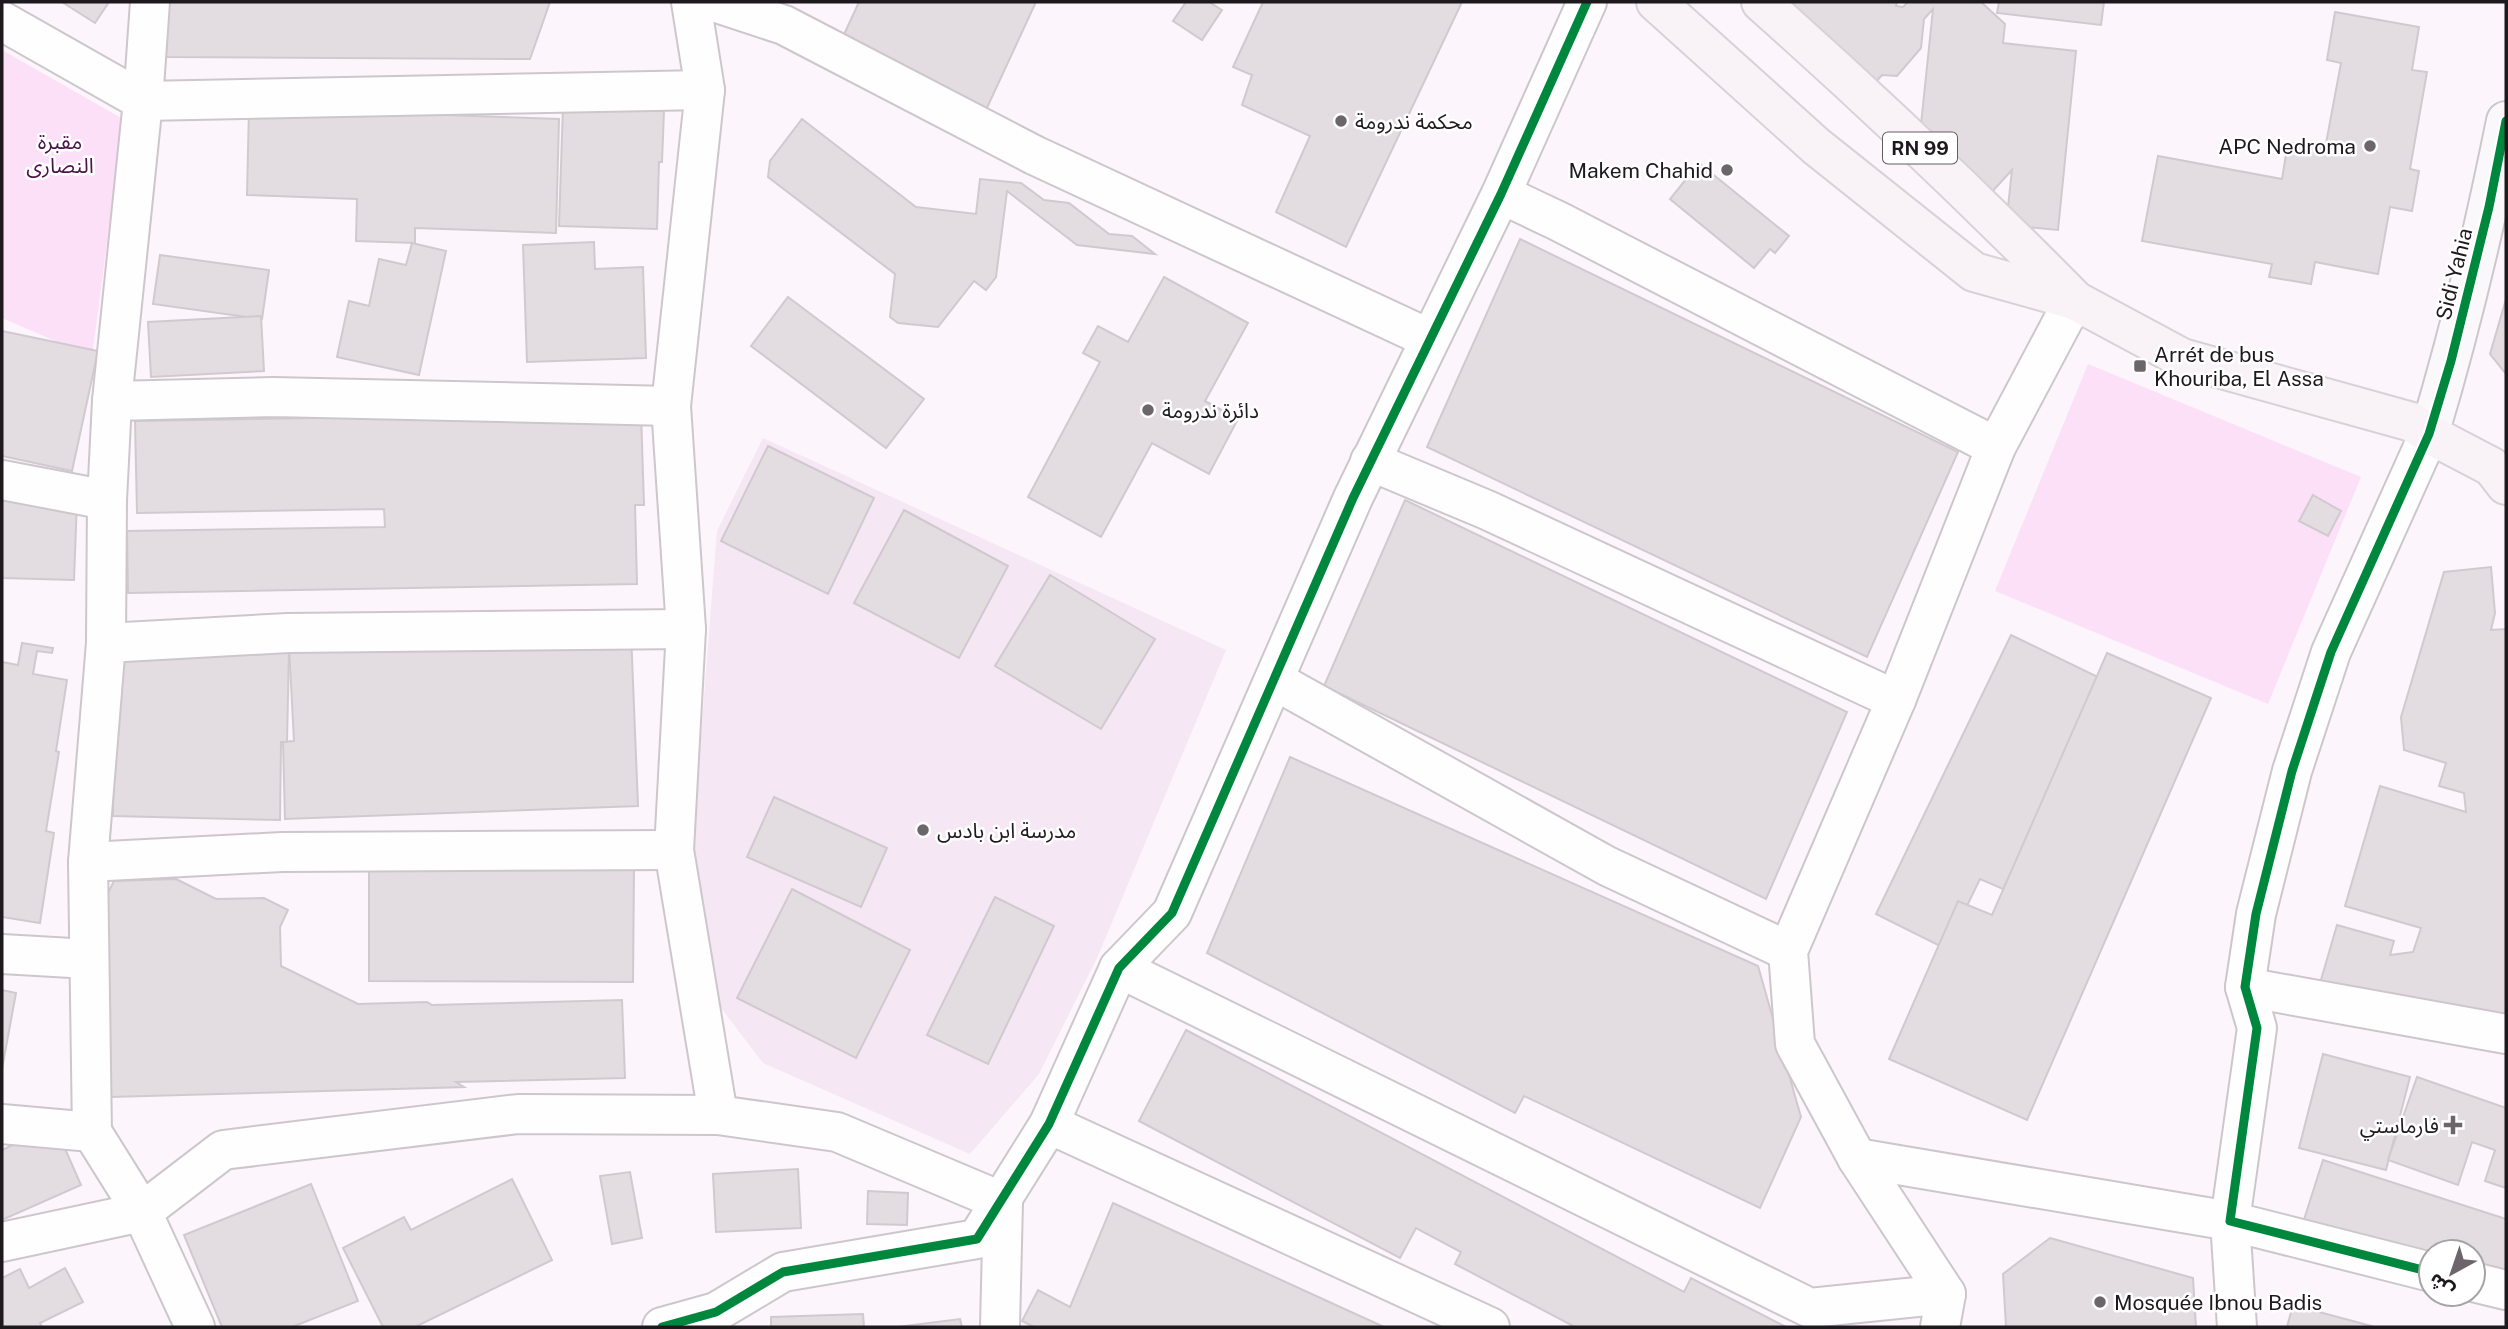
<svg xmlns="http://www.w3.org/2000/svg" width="2508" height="1329" viewBox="0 0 2508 1329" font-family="'Public Sans','Noto Sans Arabic',sans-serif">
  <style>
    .built { fill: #f5e7f3 }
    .green { fill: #fbe0f8 }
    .building { fill: #e3dde2; stroke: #d0cacf; stroke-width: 2 }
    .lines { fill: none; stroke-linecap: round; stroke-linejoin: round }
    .street-casing { stroke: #cdc7cc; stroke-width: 42 }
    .secondary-casing { stroke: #cdc7cc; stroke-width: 42 }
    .primary-casing { stroke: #d6d2d5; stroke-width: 42 }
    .street { stroke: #fffefe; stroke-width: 38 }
    .secondary { stroke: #fbf8fb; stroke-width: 38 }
    .primary { stroke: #f9f3f8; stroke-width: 38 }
    .cycleway-casing { stroke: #fff; stroke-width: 13 }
    .cycleway { stroke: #00873e; stroke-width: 9 }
    .poi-dot { fill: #6c666b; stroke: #fff; stroke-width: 2.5 }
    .labels { text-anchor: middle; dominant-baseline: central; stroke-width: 5; stroke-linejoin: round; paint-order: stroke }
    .shield { fill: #fff; stroke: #625e61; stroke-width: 2 }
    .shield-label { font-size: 19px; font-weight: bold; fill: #1e191d }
    .poi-label { font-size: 21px; fill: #1e191d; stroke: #fff; text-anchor: start }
    .park-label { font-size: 21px; fill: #4b1249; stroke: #fff }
    .street-label { font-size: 21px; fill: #1e191d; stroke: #fff }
  </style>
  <rect width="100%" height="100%" fill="#fcf5fb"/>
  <polygon class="built" points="763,438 1226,650 1097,958 1039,1074 970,1154 763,1063 715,1000 694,874 697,787 717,531"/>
  <g class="green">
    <polygon points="2,50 123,119 92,357 2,318"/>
    <polygon points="2088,364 2361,477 2268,704 1995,591"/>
  </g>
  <g class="building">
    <polygon points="62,2 109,2 95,23"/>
    <polygon points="169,2 550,2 530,59 166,57"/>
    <polygon points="859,2 1036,2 986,110 834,56"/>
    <polygon points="1186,2 1209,2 1222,10 1202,40 1173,21"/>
    <polygon points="1263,2 1462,2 1346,247 1276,212 1310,136 1242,105 1252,75 1233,67"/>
    <polygon points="1764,2 1897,2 1896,6 1903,7 1908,2 1981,2 2005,24 2003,43 2076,51 2058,230 2006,225 2012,170 1989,195 1920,134 1933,9 1924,19 1921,48 1897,76 1882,75 1866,93"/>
    <polygon points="1999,2 2104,2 2101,25 1997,13"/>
    <polygon points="2335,12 2419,27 2412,70 2427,72 2410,169 2419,171 2412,211 2390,207 2378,274 2315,262 2311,284 2269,277 2272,264 2142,241 2158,156 2282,179 2288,142 2325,149 2341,63 2327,60"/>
    <polygon points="563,107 664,111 662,162 659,162 657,229 559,226"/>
    <polygon points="249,108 559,119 556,233 415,228 415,243 356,241 357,199 247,195"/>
    <polygon points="802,119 916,207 976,214 980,179 1021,183 1044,200 1069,203 1109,234 1132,236 1155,254 1077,245 1007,191 996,277 986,290 974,281 938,327 898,323 890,317 895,274 768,177 770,161"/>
    <polygon points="1699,163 1789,236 1775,253 1770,249 1754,268 1670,199"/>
    <polygon points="1520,239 1958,452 1867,657 1427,447"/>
    <polygon points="594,242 595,269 643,267 646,358 527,362 523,245"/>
    <polygon points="412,243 446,251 419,375 337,357 349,301 369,306 379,259 406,265"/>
    <polygon points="160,255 269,270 262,319 153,304"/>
    <polygon points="1164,277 1248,323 1205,401 1238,419 1209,474 1152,443 1101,537 1028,497 1100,362 1083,353 1098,326 1128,342"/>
    <polygon points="788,297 924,399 886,448 751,346"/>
    <polygon points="2506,299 2506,374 2490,354"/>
    <polygon points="261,316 264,371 151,377 148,322"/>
    <polygon points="2,331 98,351 72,471 2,456"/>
    <polygon points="641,413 644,505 635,505 637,584 128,593 127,531 385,527 384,509 137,513 135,421"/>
    <polygon points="768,446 874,498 828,594 721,541"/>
    <polygon points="2313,495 2341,511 2328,536 2299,521"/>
    <polygon points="2,497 77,500 74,580 2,578"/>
    <polygon points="1405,500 1847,712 1766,899 1324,686"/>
    <polygon points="904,510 1008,566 959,658 854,603"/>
    <polygon points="2491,567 2495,613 2491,630 2506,629 2506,1042 2316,997 2337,925 2394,941 2390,955 2413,952 2421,928 2345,906 2380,786 2466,812 2464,793 2439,786 2446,763 2404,750 2401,717 2444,572"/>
    <polygon points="1050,575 1155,639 1101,729 995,666"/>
    <polygon points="631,633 638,806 285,819 283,742 294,741 289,646"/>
    <polygon points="2011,635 2104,680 2003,889 1980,879 1946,949 1876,914"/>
    <polygon points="22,643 53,648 52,653 37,651 33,674 67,680 56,751 59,752 46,831 54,833 40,923 2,917 2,662 18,665"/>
    <polygon points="115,645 289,649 287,742 281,742 280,820 113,816"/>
    <polygon points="2107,653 2211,698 2027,1120 1889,1059 1958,901 1992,915"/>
    <polygon points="1290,757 1758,966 1801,1117 1760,1208 1524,1096 1515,1113 1207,953"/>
    <polygon points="774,797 887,848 861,907 747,857"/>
    <polygon points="369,865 634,865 633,982 369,981"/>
    <polygon points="176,879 216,899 264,898 288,910 280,927 281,966 358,1004 427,1002 432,1005 622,1000 625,1078 456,1082 464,1087 111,1097 107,932 103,903 114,881"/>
    <polygon points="792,889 910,950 856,1058 737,998"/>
    <polygon points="995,897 1054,926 988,1064 927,1035"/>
    <polygon points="2,990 16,993 2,1069"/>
    <polygon points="1186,1030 1684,1292 1691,1278 1786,1327 1575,1327 1455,1264 1461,1252 1416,1228 1400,1258 1139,1121"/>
    <polygon points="2323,1054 2410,1077 2386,1170 2299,1148"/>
    <polygon points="2417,1077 2506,1108 2506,1188 2485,1181 2495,1150 2472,1142 2458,1185 2388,1160"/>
    <polygon points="55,1126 81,1185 2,1220 2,1150"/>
    <polygon points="2323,1160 2506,1219 2506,1296 2473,1285 2473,1252 2431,1252 2431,1271 2301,1229"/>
    <polygon points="798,1169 801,1228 716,1232 713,1174"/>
    <polygon points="630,1172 642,1238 612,1244 600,1176"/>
    <polygon points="512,1179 552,1260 415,1327 383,1327 343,1248 404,1217 411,1230"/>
    <polygon points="311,1184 358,1301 292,1327 222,1327 184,1235"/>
    <polygon points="868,1191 908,1193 907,1225 867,1224"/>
    <polygon points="1113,1203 1384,1327 1034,1327 1022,1321 1038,1290 1070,1307"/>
    <polygon points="2050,1238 2193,1278 2196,1327 2006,1327 2003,1274"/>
    <polygon points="65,1268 83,1302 40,1323 42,1327 2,1327 2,1278 20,1269 29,1288"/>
    <polygon points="2293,1305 2375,1327 2287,1327"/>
    <polygon points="863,1314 864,1327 771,1327 771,1317"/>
    <polygon points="960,1319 962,1327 897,1327"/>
  </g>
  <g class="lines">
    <defs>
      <g id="street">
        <polyline points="691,2 705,90 671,406 686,629 674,850 718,1115"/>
        <polyline points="714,2 784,25 1034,155 1430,339"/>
        <polyline points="2,21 143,101 705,90"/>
        <polyline points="1501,194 1558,221 1996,447"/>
        <polyline points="112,401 273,397 671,406"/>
        <polyline points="2429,434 2331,652 2292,771 2256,914 2245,987 2257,1028 2230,1221 2431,1272"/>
        <polyline points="1370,461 1487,510 1896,700"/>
        <polyline points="2,480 107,500"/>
        <polyline points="106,643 288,633 686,629"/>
        <polyline points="1274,680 1607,866 1788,951"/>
        <polyline points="88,862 282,852 674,850"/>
        <polyline points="2,954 89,959"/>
        <polyline points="1119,968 1810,1308 1946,1294"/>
        <polyline points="2245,987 2506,1034"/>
        <polyline points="2,1124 92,1132 142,1212 195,1327"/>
        <polyline points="1049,1124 1490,1327"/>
        <polyline points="92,1132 88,862 106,643 107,500 112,401 143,101 150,2"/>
        <polyline points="1857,1158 2230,1221 2237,1327"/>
        <polyline points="2,1242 142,1212 223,1150 518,1114 718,1115 837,1132 1003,1202"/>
        <polyline points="2473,1282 2506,1290"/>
        <polyline points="662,1327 716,1312 783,1272 977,1239 1049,1124 1119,968 1172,913 1353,498 1501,194 1587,2"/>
        <polyline points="1000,1327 1003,1202"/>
        <polyline points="1940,1327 1946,1294 1857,1158 1795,1044 1788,951 1896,700 1996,447 2074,300"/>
      </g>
      <path id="secondary" d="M2429 434C2460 331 2485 226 2506 121"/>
      <g id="primary">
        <polyline points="1656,2 1816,146 1974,272 2074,300 2182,358 2412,422 2429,434 2492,467 2506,485"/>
        <path d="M1761 2C1868 97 1972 196 2073 298"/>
      </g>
    </defs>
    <use href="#street" class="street-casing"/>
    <use href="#secondary" class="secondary-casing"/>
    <use href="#primary" class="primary-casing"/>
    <use href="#street" class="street"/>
    <use href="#secondary" class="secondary"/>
    <use href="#primary" class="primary"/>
    <defs>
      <g id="cycleway">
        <polyline points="2431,1272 2230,1221 2257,1028 2245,987 2256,914 2292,771 2331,652 2429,434 2451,361 2489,207 2506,121"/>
        <polyline points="662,1327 716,1312 783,1272 977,1239 1049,1124 1119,968 1172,913 1353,498 1501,194 1587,2"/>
      </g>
    </defs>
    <use href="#cycleway" class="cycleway-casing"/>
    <use href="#cycleway" class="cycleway"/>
  </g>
  <g class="poi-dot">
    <circle cx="1341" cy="121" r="7"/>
    <circle cx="2370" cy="146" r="7"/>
    <circle cx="1727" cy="170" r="7"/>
    <rect x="2133" y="359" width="14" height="14" rx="3.5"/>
    <circle cx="1148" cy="410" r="7"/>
    <circle cx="923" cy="830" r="7"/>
    <path d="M2449.5 1114.5h7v7h7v7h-7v7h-7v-7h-7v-7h7z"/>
    <circle cx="2100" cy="1302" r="7"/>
  </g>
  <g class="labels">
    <rect class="shield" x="1883" y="132.5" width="74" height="31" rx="5"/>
    <g class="shield-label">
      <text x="1920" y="148">RN 99</text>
    </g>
    <g class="poi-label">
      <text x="1355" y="121">محكمة ندرومة</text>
      <text x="2356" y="146" text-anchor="end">APC Nedroma</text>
      <text x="1713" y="170" text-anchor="end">Makem Chahid</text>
      <text x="2154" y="354">Arrét de bus<tspan x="2154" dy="24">Khouriba, El Assa</tspan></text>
      <text x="1162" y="410">دائرة ندرومة</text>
      <text x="937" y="830">مدرسة ابن بادس</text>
      <text x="2439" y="1125" text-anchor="end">فارماستي</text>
      <text x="2114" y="1302">Mosquée Ibnou Badis</text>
    </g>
    <g class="park-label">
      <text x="60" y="141">مقبرة<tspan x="60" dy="24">النصارى</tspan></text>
    </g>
    <g class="street-label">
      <text transform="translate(2454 274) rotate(-76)">Sidi Yahia</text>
    </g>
  </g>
  <rect width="2508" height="1329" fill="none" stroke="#1e191d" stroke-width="7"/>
  <g transform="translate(2452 1273) rotate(220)"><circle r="33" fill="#ffffff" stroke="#a5a3a5" stroke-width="2"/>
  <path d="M0-5L12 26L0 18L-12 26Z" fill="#6c666b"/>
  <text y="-10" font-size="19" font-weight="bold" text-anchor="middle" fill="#1e191d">ش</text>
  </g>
</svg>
